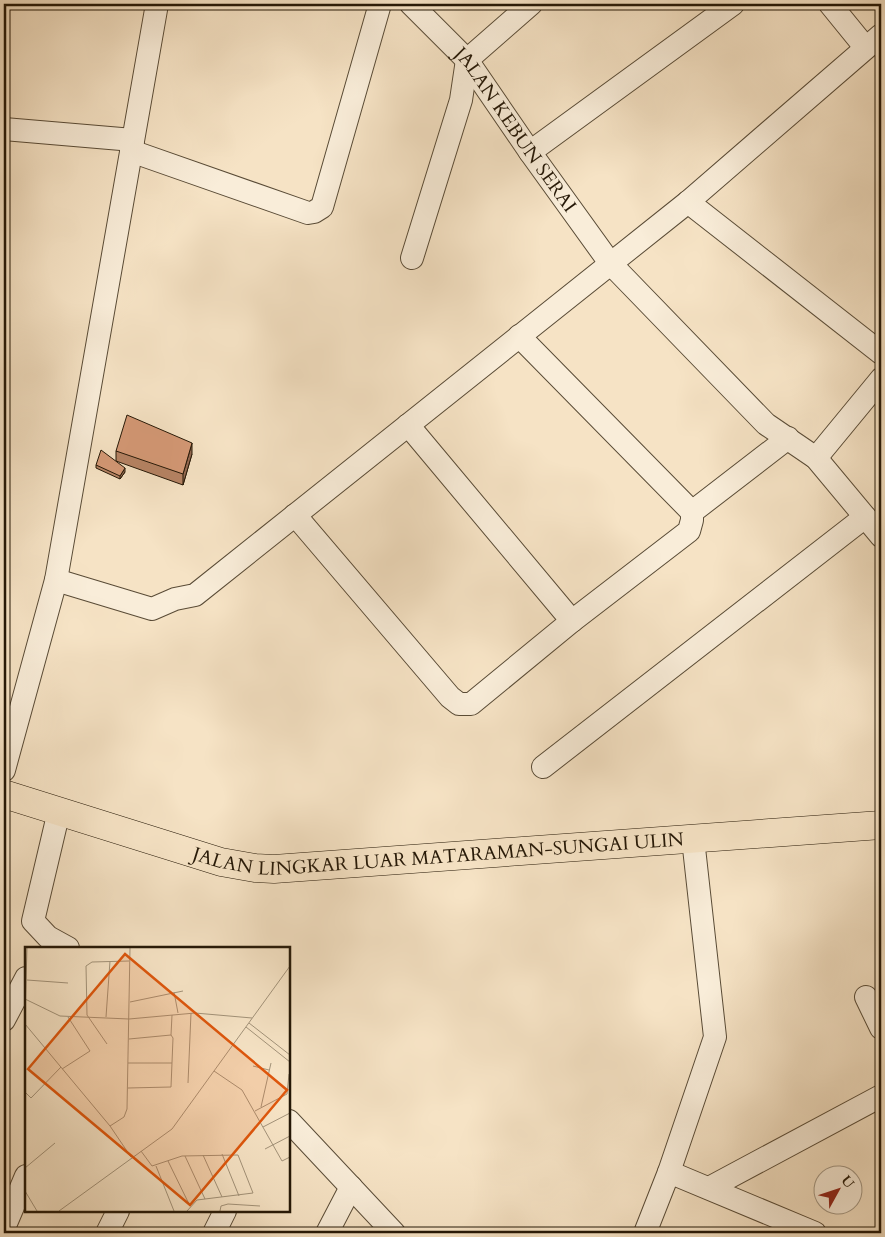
<svg xmlns="http://www.w3.org/2000/svg" width="885" height="1237" viewBox="0 0 885 1237" font-family="Cardo,serif">
  <style>
    .lines { fill: none; stroke-linecap: round; stroke-linejoin: round }
    .street-casing { stroke: #594b36; stroke-width: 24 }
    .primary-casing { stroke: #251807; stroke-width: 29 }
    .street { stroke: #f9edd9; stroke-width: 22 }
    .primary { stroke: #f6e3c5; stroke-width: 28 }
    .wall { fill: #b78465; stroke: #251807 }
    .shaded-wall { fill: #956b53; stroke: #251807 }
    .building { fill: #d59976; stroke: #251807 }
    .labels { text-anchor: middle; dominant-baseline: central; stroke-width: 4.5; stroke-linejoin: round; paint-order: stroke }
    .street-label { font-size: 19px; fill: #251807; stroke: #f9edd9 }
    .inset-road { fill: none; stroke: #a29279; stroke-width: 1 }
    .view { fill: #de560c; fill-opacity: 0.15; stroke: #de560c; stroke-width: 2.5 }
    .inset-edge { fill: none; stroke: #251807; stroke-width: 2.5 }
  </style>
  <rect width="100%" height="100%" fill="#f6e3c5"/>
  <filter id="stains"><feTurbulence type="fractalNoise" baseFrequency=".004" numOctaves="4"/><feColorMatrix values="0 0 0 0 .2 0 0 0 0 .09 0 0 0 0 .02 0 0 0 .5 -.17"/></filter>
  <radialGradient id="worn" r=".72"><stop offset=".6" stop-color="#630" stop-opacity="0"/><stop offset="1" stop-color="#630" stop-opacity=".3"/></radialGradient>
  <g class="lines">
    <defs>
      <g id="street">
        <path id="s1" d="M411 4 467 60 530 152 610 263 766 424 816 458 881 536"/>
        <polyline points="830,4 865,47"/>
        <polyline points="4,129 133,140"/>
        <polyline points="131,151 308,213 314,212 322,207 380,4"/>
        <polyline points="530,152 733,4"/>
        <polyline points="688,202 881,353"/>
        <polyline points="412,258 461,100 467,60 531,4"/>
        <polyline points="408,425 572,621"/>
        <polyline points="816,458 881,379"/>
        <polyline points="692,512 788,438"/>
        <polyline points="295,515 450,697 459,704 471,704 572,621 689,531 692,520 692,512 519,336"/>
        <polyline points="56,580 152,609 175,599 195,595 688,202 881,35"/>
        <polyline points="543,767 865,517"/>
        <polyline points="4,770 56,580 157,4"/>
        <polyline points="59,811 33,921 48,937 68,948"/>
        <polyline points="866,997 881,1028"/>
        <polyline points="4,1020 26,978"/>
        <polyline points="289,1121 394,1233"/>
        <polyline points="669,1172 815,1233"/>
        <polyline points="709,1188 881,1096"/>
        <polyline points="4,1228 26,1176"/>
        <polyline points="107,1233 118,1211"/>
        <polyline points="214,1233 225,1211"/>
        <polyline points="327,1233 351,1187"/>
        <polyline points="645,1233 669,1172 715,1037 693,839"/>
      </g>
      <g id="primary">
        <path id="s2" d="M4 794 221 862 255 868 274 869 881 825"/>
      </g>
    </defs>
    <use href="#street" class="street-casing"/>
    <use href="#primary" class="primary-casing"/>
    <use href="#street" class="street"/>
    <use href="#primary" class="primary"/>
  </g>
  <g class="wall">
    <polygon points="116,451 192,454 183,485 116,461"/>
    <polygon points="96,465 125,472 120,479 96,468"/>
  </g>
  <g class="shaded-wall">
    <polygon points="192,443 192,454 183,485 183,474"/>
    <polygon points="125,468 125,472 120,479 120,476"/>
  </g>
  <g class="building">
    <polygon points="127,415 192,443 183,474 116,451"/>
    <polygon points="101,450 125,468 120,476 96,465"/>
  </g>
  <g class="labels">
    <g class="street-label">
      <text stroke="none"><textPath href="#s1" startOffset="164">JALAN KEBUN SERAI</textPath></text>
      <text stroke="none"><textPath href="#s2" startOffset="445">JALAN LINGKAR LUAR MATARAMAN-SUNGAI ULIN</textPath></text>
    </g>
  </g>
  <g transform="translate(25 947)">
    <rect width="265" height="265" fill="#f6e3c5"/>
    <path class="inset-road" d="M2 33 43 36M149 45 153 66M0 52 35 69 104 72 170 66 227 71M105 55 158 44M0 66 2 1M81 70 85 14M224 76 265 108M0 77 85 179 106 210M221 80 265 115M146 88 147 68M82 97 62 68 61 19 67 15 104 14M103 116H147M228 119 244 123M37 122 65 104 43 70M189 124 217 143 257 214 265 210M163 136 166 66M103 141 146 140 148 91 146 88 104 92M0 145 6 151 36 120M236 160 246 116M230 164 262 147 264 127M85 179 99 170 102 162 105 1M238 180 265 166M240 202 265 189M116 204 127 219 157 209 213 208 228 246 172 253 162 264M197 207 214 249M178 208 197 250M160 209 180 252M143 214 165 259M131 219 149 264M0 221 30 196M0 244 12 264M34 264 147 182 265 19M195 264 196 259 203 257 235 259"/>
    <path class="view" d="M100 7 262 143 165 258 3 122Z"/>
    <rect width="265" height="265" class="inset-edge"/>
  </g>
  <rect width="885" height="1237" fill="none" stroke="#f6e3c5" stroke-width="20"/>
  <rect x="5" y="5" width="875" height="1227" fill="none" stroke="#251807" stroke-width="2.5"/>
  <rect x="10" y="10" width="865" height="1217" fill="none" stroke="#251807"/>
  <g transform="translate(838 1190) rotate(50)"><circle r="24" fill="#f9edd9" stroke="#a49885"/>
  <path d="M0-4L9 19L0 12L-9 19Z" fill="#8f2418"/>
  <text y="-8" font-size="14" font-weight="bold" text-anchor="middle" fill="#251807">U</text>
  </g>
  <rect width="100%" height="100%" filter="url(#stains)"/>
  <rect width="100%" height="100%" fill="url(#worn)"/>
</svg>
